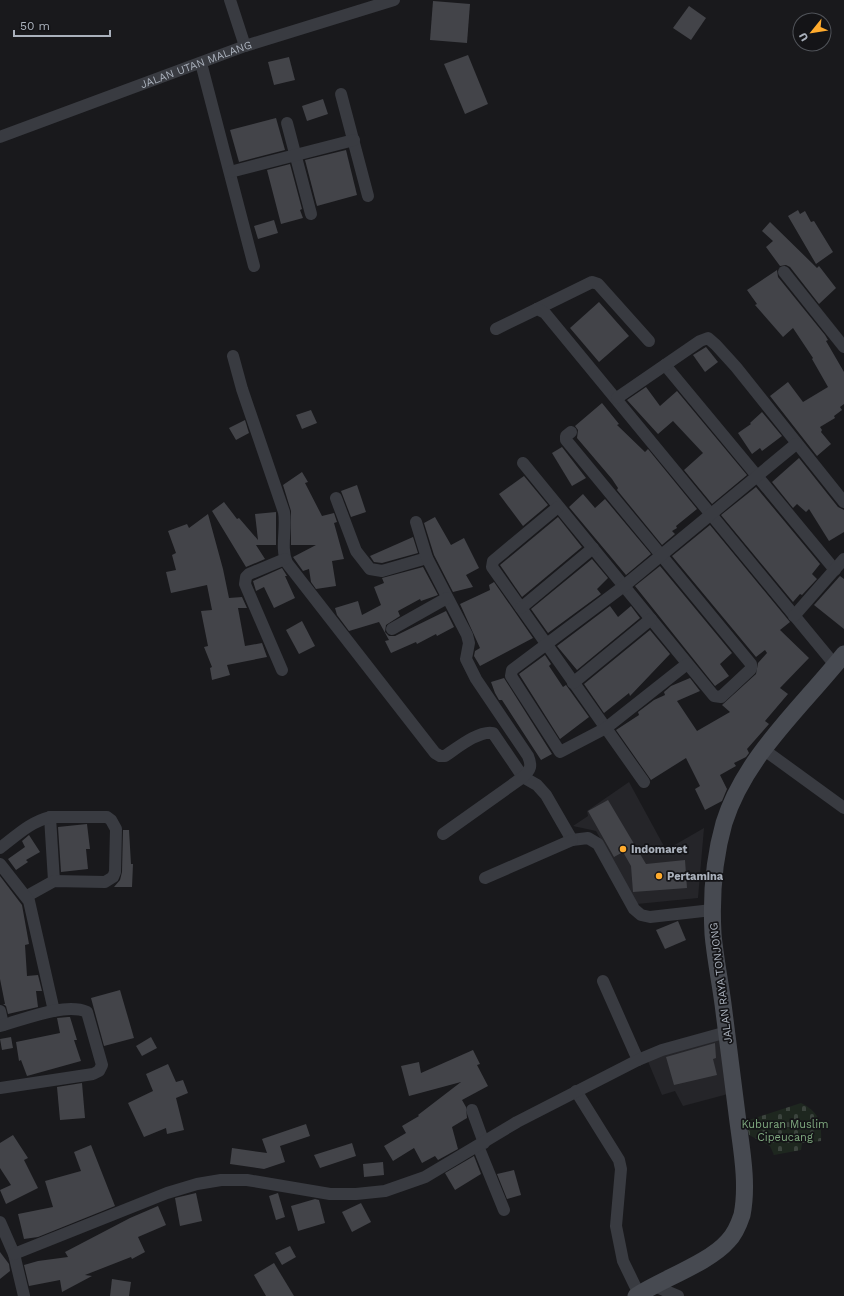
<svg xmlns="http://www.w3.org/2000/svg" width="844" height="1296" viewBox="0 0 844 1296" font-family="'Work Sans',sans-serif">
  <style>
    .built { fill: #252529 }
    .cemetery { fill: url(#cemetery-stones) }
    .building { fill: #434449 }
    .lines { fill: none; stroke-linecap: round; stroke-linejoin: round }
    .minor { stroke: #393b41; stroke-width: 12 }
    .secondary { stroke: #474a51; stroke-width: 17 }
    .poi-dot { fill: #ffab2d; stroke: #141417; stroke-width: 1.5 }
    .labels { text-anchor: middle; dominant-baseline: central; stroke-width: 3.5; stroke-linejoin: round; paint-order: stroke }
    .street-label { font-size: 11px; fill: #aab1bc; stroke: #141417 }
    .poi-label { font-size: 11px; font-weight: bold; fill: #aab1bc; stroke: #141417; text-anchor: start }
    .park-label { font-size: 11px; fill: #7fa97f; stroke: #141417 }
  </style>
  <defs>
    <pattern id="cemetery-stones" width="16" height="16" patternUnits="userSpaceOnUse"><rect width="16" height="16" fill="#1e271f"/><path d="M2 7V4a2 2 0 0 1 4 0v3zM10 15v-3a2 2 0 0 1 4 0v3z" fill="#3c443e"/></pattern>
  </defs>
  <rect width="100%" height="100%" fill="#19191c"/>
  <g class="built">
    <polygon points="629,782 666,850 704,828 698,898 637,904 596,831 573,826 588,816 587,811"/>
    <polygon points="721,1037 728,1094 683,1106 675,1091 662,1095 647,1059"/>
  </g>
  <path class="cemetery" d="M801 1103C819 1112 822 1122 821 1141L802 1143 801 1150 774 1155 770 1146 749 1135 746 1121Z"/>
  <g class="building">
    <polygon points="433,1 470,4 467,43 430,40"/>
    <polygon points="689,6 706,18 691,40 673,28"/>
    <polygon points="468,55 488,104 465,114 444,64"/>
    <polygon points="289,57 295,80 274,85 268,62"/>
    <polygon points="323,99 328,114 307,121 302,106"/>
    <polygon points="276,118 285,150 239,162 230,130"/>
    <polygon points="346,150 357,195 317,206 305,160"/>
    <polygon points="290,164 302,209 300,210 303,218 281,224 267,170"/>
    <polygon points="798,210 800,214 805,211 811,222 814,221 833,252 816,264 788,216"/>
    <polygon points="274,220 278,233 258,239 254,226"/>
    <polygon points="770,222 817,268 819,266 836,288 819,304 790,267 786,265 780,266 766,247 773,241 762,231"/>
    <polygon points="777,270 778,277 825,335 828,340 826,341 844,372 844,404 840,407 842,410 834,416 835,418 820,427 822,430 821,432 831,444 817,456 770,396 788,382 803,402 828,387 812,359 813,358 793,328 783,337 755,305 757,304 747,290"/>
    <polygon points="599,302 629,336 599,362 570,328"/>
    <polygon points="706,347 718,362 705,372 693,355"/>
    <polygon points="646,387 660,406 677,391 747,475 712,504 684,470 703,453 673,421 658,434 627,400"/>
    <polygon points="602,403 619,424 617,425 645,452 648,449 697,509 676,526 677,528 672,531 675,534 662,545 617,490 618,488 612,479 577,438 578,430 575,426"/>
    <polygon points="311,410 317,423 302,429 296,415"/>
    <polygon points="762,412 782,436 762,451 760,448 752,454 738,433 751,424 750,423"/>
    <polygon points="245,420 249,433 236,440 229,428"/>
    <polygon points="562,447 586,478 572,486 552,453"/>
    <polygon points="799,458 838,507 844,510 844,532 829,541 809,509 806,512 797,504 793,508 772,482"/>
    <polygon points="302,472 308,482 305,483 322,516 334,513 337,522 334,523 344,559 332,561 336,586 316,589 311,582 309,569 303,571 293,557 316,545 291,545 291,511 283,485"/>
    <polygon points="524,476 548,505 523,526 499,494"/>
    <polygon points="357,485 366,512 351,517 341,491"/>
    <polygon points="756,487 820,564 812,574 817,579 802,595 800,594 793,602 721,515"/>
    <polygon points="583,494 595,508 605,499 651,554 626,575 569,507"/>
    <polygon points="224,502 237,519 239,518 258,540 255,514 276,512 276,545 256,545 265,559 246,567 212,511"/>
    <polygon points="208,514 223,569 229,598 242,597 247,608 238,608 245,646 262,643 267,657 227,665 230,675 212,680 210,668 212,667 204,647 208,646 201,611 212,610 207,585 171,593 166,572 176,570 172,555 176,553 168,531 187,524 189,528"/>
    <polygon points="435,517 451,545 464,538 479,568 466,575 473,587 453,592 434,555 424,523"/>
    <polygon points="558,517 582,547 522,597 500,565"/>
    <polygon points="710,525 790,622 780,630 809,658 780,688 788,694 765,721 769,724 747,749 749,753 746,757 734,763 736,766 720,775 727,789 722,801 705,810 695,789 700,786 686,758 651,780 616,730 639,715 638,712 654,700 665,695 664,692 671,686 690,678 700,691 677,701 697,731 730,712 722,705 756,674 758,663 767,653 765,650 756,657 672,556"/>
    <polygon points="413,537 418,553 382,563 374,562 370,556"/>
    <polygon points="592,559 608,578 597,589 601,594 548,633 531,609"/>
    <polygon points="660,566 732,653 720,664 729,676 715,686 635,586"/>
    <polygon points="423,567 438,595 421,601 420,599 398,611 400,616 386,625 385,632 389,636 395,636 446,611 454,627 437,636 436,634 417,644 416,642 391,653 385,641 389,640 379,622 349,631 337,615 335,608 358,601 362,615 381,605 374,587 384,583 382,578"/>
    <polygon points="282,568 287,576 285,576 295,598 274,608 264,587 256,591 253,581"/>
    <polygon points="840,576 844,579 844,629 814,605"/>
    <polygon points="494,582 533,638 480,666 474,656 475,651 480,648 460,604 490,590 489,585"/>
    <polygon points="610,606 618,617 631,606 640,618 577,670 557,646"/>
    <polygon points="302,621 315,646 299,654 286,630"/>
    <polygon points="650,630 670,654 630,696 629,693 604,713 584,684"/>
    <polygon points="545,655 551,664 549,666 563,687 566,685 589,717 560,739 519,674"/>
    <polygon points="504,678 552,754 541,760 502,700 499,700 495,693 491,682"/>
    <polygon points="608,800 646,864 685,860 687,888 633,892 631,866 623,852 614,857 588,811"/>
    <polygon points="87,824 90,849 86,849 88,869 61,872 58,827"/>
    <polygon points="123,830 129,830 131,864 133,864 132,887 114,887 120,880 122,872"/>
    <polygon points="29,835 40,852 26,860 28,862 16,870 8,859 25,847 22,841"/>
    <polygon points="0,876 22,905 29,944 25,945 27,976 38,975 42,991 36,991 38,1007 8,1014 6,1006 3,1004 5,1004 0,979"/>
    <polygon points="678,921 686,940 665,949 656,930"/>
    <polygon points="120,990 134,1038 104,1046 91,998"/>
    <polygon points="68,1017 70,1017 77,1040 74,1040 81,1061 27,1076 21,1060 19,1061 16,1042 60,1033 57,1018"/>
    <polygon points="11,1037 13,1048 2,1050 0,1039"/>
    <polygon points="151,1037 157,1048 142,1056 136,1046"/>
    <polygon points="715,1043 716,1058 713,1059 717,1075 674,1085 666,1057"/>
    <polygon points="473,1050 480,1064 477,1065 488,1086 462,1100 466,1107 467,1118 452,1127 458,1149 438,1160 435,1156 422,1163 414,1148 393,1161 384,1146 406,1133 402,1126 419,1116 418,1115 461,1082 409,1096 401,1066 419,1062 421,1073"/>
    <polygon points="168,1064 176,1082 183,1080 188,1093 176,1098 184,1130 167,1134 166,1128 144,1137 128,1103 153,1091 146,1074"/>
    <polygon points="82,1083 85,1118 60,1120 57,1087"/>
    <polygon points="306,1124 310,1136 280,1146 285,1162 264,1169 230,1164 232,1148 267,1153 262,1139"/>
    <polygon points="13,1135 28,1158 24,1160 38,1188 6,1204 0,1190 11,1185 0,1168 0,1143"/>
    <polygon points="352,1143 356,1156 320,1168 314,1155"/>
    <polygon points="91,1145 115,1206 38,1237 24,1239 18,1214 53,1207 45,1181 81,1171 74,1152"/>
    <polygon points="474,1156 481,1174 455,1190 445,1173"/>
    <polygon points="383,1162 384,1175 364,1177 363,1164"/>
    <polygon points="514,1170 521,1195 507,1199 497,1174"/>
    <polygon points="196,1193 202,1221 180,1226 175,1198"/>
    <polygon points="278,1193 285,1217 276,1220 269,1196"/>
    <polygon points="315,1199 319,1200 325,1223 298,1231 291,1206"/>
    <polygon points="361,1203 371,1222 352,1232 342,1212"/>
    <polygon points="158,1206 166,1225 138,1237 145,1252 132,1259 131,1257 85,1275 92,1276 62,1292 60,1280 29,1286 24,1265 38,1261 68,1257 65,1252 130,1218"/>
    <polygon points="290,1246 296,1257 282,1265 275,1253"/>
    <polygon points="0,1252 9,1264 10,1271 0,1279"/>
    <polygon points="274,1263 294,1296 266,1296 254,1275"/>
    <polygon points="112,1279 131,1282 129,1296 110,1296"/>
  </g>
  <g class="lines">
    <g class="minor">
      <polyline points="230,0 245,46"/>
      <polyline points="201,63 254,266"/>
      <polyline points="341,94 368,196"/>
      <polyline points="287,123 311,214"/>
      <path id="s1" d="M0 137 245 46 394 0"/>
      <polyline points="230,172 354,140"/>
      <polyline points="784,272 844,347"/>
      <polyline points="537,309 592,282 598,284 649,341"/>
      <polyline points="496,329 537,309 545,313 835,665"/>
      <path d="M233 356 242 389 284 512C287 528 280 548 287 563L435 753 440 756H445C457 748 479 730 493 733L523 777 537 785 546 795 572 840 588 838 598 844 634 909 641 915 650 917 712 910"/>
      <polyline points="665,365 835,570"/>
      <polyline points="617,398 700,341 708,338 716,345 736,367 844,502"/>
      <polyline points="523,463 714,696 721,697 751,669 751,664 566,440 566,436 571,432"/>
      <polyline points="336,498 356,551 370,569 382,571 427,558"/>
      <polyline points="558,507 493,561 492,567 644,782"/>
      <path d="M416 522 427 558 467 635 469 643 466 659 476 679 528 756C532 766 531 769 523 777L443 834"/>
      <polyline points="521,608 593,548"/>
      <polyline points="794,616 844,559"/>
      <polyline points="392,629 447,598"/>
      <polyline points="687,664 606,728 560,752 511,676 512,670 624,586 796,444"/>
      <polyline points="282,670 245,584 246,577 249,574 285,559"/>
      <polyline points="573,683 651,619"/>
      <polyline points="763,749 844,808"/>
      <polyline points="50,817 54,881"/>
      <path d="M0 848C16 836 30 822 50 817H107L111 820 116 829 115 872 113 877 105 882 54 881 27 896"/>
      <polyline points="0,864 29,901 54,1011"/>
      <polyline points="485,878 572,840"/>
      <polyline points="603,981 638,1060"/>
      <polyline points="0,1011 3,1025"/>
      <path d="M0 1026C23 1020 65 1002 87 1012L102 1065 99 1071 93 1074 0 1088"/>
      <polyline points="576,1091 619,1160 621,1169 616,1226 623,1261 639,1294"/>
      <polyline points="472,1110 484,1143"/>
      <polyline points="478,1146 504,1210"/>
      <polyline points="0,1222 14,1254 24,1296"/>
      <polyline points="14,1254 167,1193 197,1184 221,1180 247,1180 330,1194 356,1194 385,1191 425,1177 517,1122 638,1060 662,1050 727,1032"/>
      <polyline points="652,1285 678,1296"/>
    </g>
    <path class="secondary" d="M636 1296C662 1279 709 1263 728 1241 735 1234 739 1224 742 1215 748 1185 742 1152 738 1122 733 1083 728 1043 723 1004 720 981 715 957 713 934 711 897 714 858 724 823 745 756 802 707 844 654"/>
  </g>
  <g class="poi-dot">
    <circle cx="623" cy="849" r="4"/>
    <circle cx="659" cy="876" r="4"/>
  </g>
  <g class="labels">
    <g class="street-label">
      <text stroke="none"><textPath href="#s1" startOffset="209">JALAN UTAN MALANG</textPath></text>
      <text transform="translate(721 983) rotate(-97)">JALAN RAYA TONJONG</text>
    </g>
    <g class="poi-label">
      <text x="631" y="849">Indomaret</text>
      <text x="667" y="876">Pertamina</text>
    </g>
    <g class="park-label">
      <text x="785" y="1124">Kuburan Muslim<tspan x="785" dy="13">Cipeucang</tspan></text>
    </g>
  </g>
  <g transform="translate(812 32) rotate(240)"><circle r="19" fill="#141417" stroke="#505359"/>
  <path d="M0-3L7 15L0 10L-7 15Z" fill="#ffab2d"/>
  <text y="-6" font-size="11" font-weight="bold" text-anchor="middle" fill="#aab1bc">U</text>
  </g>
  <path d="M14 30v6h96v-6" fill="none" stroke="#aab1bc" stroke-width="2"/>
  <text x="20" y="30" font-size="12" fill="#aab1bc" stroke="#141417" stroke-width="3" paint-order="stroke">50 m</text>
</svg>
